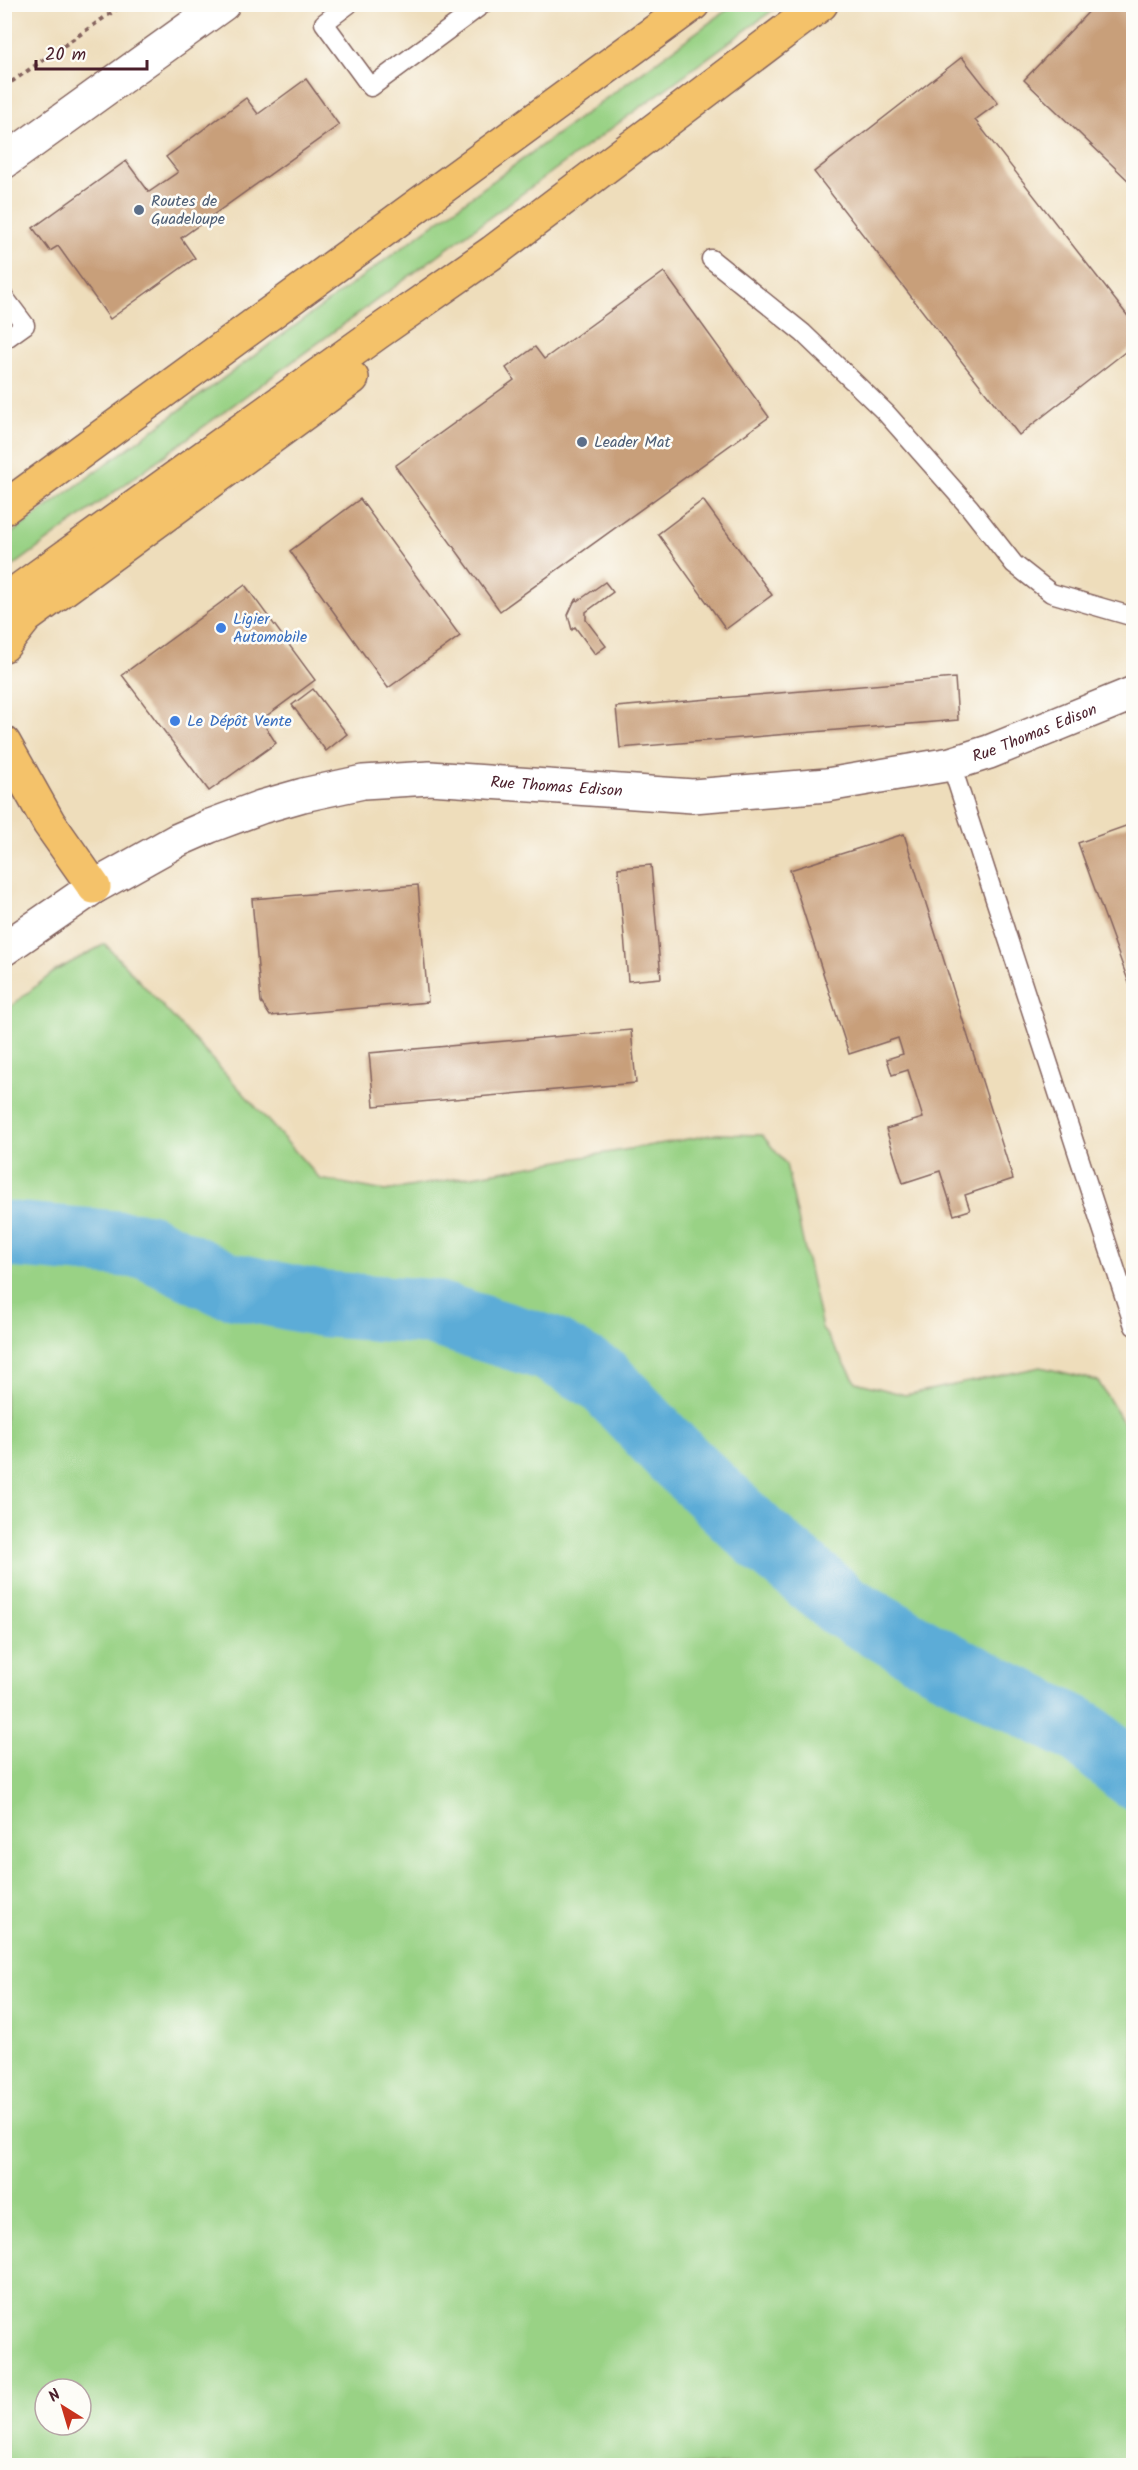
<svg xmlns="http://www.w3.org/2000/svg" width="1138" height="2470" viewBox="0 0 1138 2470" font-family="Kalam,sans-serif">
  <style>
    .green { fill: #99d285; stroke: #727858; stroke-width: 1.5; fill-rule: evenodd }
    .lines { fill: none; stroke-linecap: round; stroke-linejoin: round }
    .river { stroke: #5cacd7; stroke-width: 66 }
    .building { fill: #c89f7a }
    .service-casing { stroke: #83625d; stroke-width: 21 }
    .minor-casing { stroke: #83625d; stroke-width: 36 }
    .trunk-casing { stroke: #83625d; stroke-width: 36 }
    .path { stroke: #83625d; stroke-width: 4; stroke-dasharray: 4.5 4.5; stroke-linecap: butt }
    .service { stroke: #fff; stroke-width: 18 }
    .minor { stroke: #fff; stroke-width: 33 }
    .trunk { stroke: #f4c26a; stroke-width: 33 }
    .service-dot { fill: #5c6f8a; stroke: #fdfcf7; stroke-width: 2 }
    .shop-dot { fill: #3f7fe0; stroke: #fdfcf7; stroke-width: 2 }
    .labels { text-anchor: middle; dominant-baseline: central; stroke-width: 5; stroke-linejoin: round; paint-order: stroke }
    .service-label { font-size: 16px; fill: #4e5e75; stroke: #fdfcf7; text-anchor: start }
    .shop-label { font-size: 16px; fill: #366cbe; stroke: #fdfcf7; text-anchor: start }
    .street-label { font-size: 16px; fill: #4a1f2b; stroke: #fdfcf7 }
  </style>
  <rect width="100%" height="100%" fill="#fdfcf7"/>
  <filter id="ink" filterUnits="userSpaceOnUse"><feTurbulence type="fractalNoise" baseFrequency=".0167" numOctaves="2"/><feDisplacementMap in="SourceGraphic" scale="12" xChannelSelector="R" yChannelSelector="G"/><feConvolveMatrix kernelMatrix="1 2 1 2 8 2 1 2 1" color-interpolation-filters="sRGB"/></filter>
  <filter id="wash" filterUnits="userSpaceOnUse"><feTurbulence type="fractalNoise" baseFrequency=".008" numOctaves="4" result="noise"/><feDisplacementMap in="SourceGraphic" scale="24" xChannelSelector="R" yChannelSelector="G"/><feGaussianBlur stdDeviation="1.35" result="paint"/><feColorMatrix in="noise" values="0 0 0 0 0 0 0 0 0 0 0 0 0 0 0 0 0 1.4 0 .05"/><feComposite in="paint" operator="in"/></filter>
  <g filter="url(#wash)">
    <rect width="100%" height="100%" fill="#edb"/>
    <g class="green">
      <polygon points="735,4 780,5 5,572 5,538"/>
      <path d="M105 944 245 1095 320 1179 385 1191 717 1134 762 1135 786 1164 822 1328 856 1382 905 1395 1041 1367 1098 1381 1134 1440 1133 2465H5V1011L55 971ZM45 2389H81V2425H45Z"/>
    </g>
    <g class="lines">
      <polyline class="river" points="4,1234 146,1246 225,1284 322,1304 430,1312 547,1348 602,1379 673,1454 759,1536 842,1605 936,1659 1081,1732 1134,1776"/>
    </g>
    <g id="blocks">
      <g class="building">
        <polygon points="1096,4 1134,4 1134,186 1024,80"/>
        <polygon points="962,57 998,103 975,120 1134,324 1134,345 1019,435 814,172"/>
        <polygon points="306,79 339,125 181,238 195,258 110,319 58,246 50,251 33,228 126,161 149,192 178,172 166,157 246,98 258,114"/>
        <polygon points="664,272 769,417 500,611 395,466 514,380 506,368 535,347 544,359"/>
        <polygon points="360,499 460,636 388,688 290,551"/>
        <polygon points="703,500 772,595 726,629 658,534"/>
        <polygon points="605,582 613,592 586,612 586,620 606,646 595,654 575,627 572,630 568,615 574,602 577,599 578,601"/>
        <polygon points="245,585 315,680 261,720 276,743 209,791 122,675"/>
        <polygon points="955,678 958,720 620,748 616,707"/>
        <polygon points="313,689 347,734 326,751 292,705"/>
        <polygon points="1134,823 1134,994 1133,994 1078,843"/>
        <polygon points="904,834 1013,1179 965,1195 970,1210 954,1215 940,1171 903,1183 886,1129 923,1118 908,1070 892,1075 887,1059 903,1054 898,1038 849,1054 790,870"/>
        <polygon points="651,865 661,978 628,981 618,868"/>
        <polygon points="418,885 428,1002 270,1016 261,1002 252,899"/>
        <polygon points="631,1030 636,1083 374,1106 369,1053"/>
      </g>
    </g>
  </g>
  <g filter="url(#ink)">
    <use href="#blocks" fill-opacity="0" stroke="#83625d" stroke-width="1.5"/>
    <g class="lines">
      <defs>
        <g id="service">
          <polyline points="349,4 324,23 371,87 483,4"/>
          <polyline points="711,259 803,333 886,413 970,508 1014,564 1051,593 1134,617"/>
          <polyline points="4,297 25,325 4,340"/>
          <polyline points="951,764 1134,1326"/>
        </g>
        <g id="minor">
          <polyline points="4,162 223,4"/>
          <path id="s1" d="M4 949 94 887 178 840 210 826 261 807 303 795 363 782 430 778 693 796 827 785 951 764 989 752 1134 693"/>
        </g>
        <g id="trunk">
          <polyline points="4,508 693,4"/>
          <polyline points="4,601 377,333 493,252 821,4"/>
          <polyline points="4,645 26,617 352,378"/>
          <polyline points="4,743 49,823 94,887"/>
        </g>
      </defs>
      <use href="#service" class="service-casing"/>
      <use href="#minor" class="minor-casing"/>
      <use href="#trunk" class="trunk-casing"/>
      <polyline class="path" points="4,87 124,4"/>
      <use href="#service" class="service"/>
      <use href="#minor" class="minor"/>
      <use href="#trunk" class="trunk"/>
    </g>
  </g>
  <g class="service-dot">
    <circle cx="139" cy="210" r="6"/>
    <circle cx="582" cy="442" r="6"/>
  </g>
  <g class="shop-dot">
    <circle cx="221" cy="628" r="6"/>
    <circle cx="175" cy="721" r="6"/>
  </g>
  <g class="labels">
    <g class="service-label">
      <text x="151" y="201">Routes de<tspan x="151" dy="18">Guadeloupe</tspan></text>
      <text x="594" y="442">Leader Mat</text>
    </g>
    <g class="shop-label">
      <text x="233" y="619">Ligier<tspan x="233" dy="18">Automobile</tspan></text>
      <text x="187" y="721">Le Dépôt Vente</text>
    </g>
    <g class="street-label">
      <text stroke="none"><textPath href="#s1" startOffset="1080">Rue Thomas Edison</textPath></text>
      <text stroke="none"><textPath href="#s1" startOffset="594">Rue Thomas Edison</textPath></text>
    </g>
  </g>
  <rect width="1138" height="2470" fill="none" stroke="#fdfcf7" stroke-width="24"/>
  <g transform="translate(63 2407) rotate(323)"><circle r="28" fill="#fdfcf7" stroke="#b5a4a5" stroke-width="1.5"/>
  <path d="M0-4.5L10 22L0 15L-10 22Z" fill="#c8321e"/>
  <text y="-9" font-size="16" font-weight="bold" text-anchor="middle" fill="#4a1f2b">N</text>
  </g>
  <path d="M36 60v9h111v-9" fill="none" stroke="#4a1f2b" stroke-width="3"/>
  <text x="45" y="60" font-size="18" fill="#4a1f2b" stroke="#fdfcf7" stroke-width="4.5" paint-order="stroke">20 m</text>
</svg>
